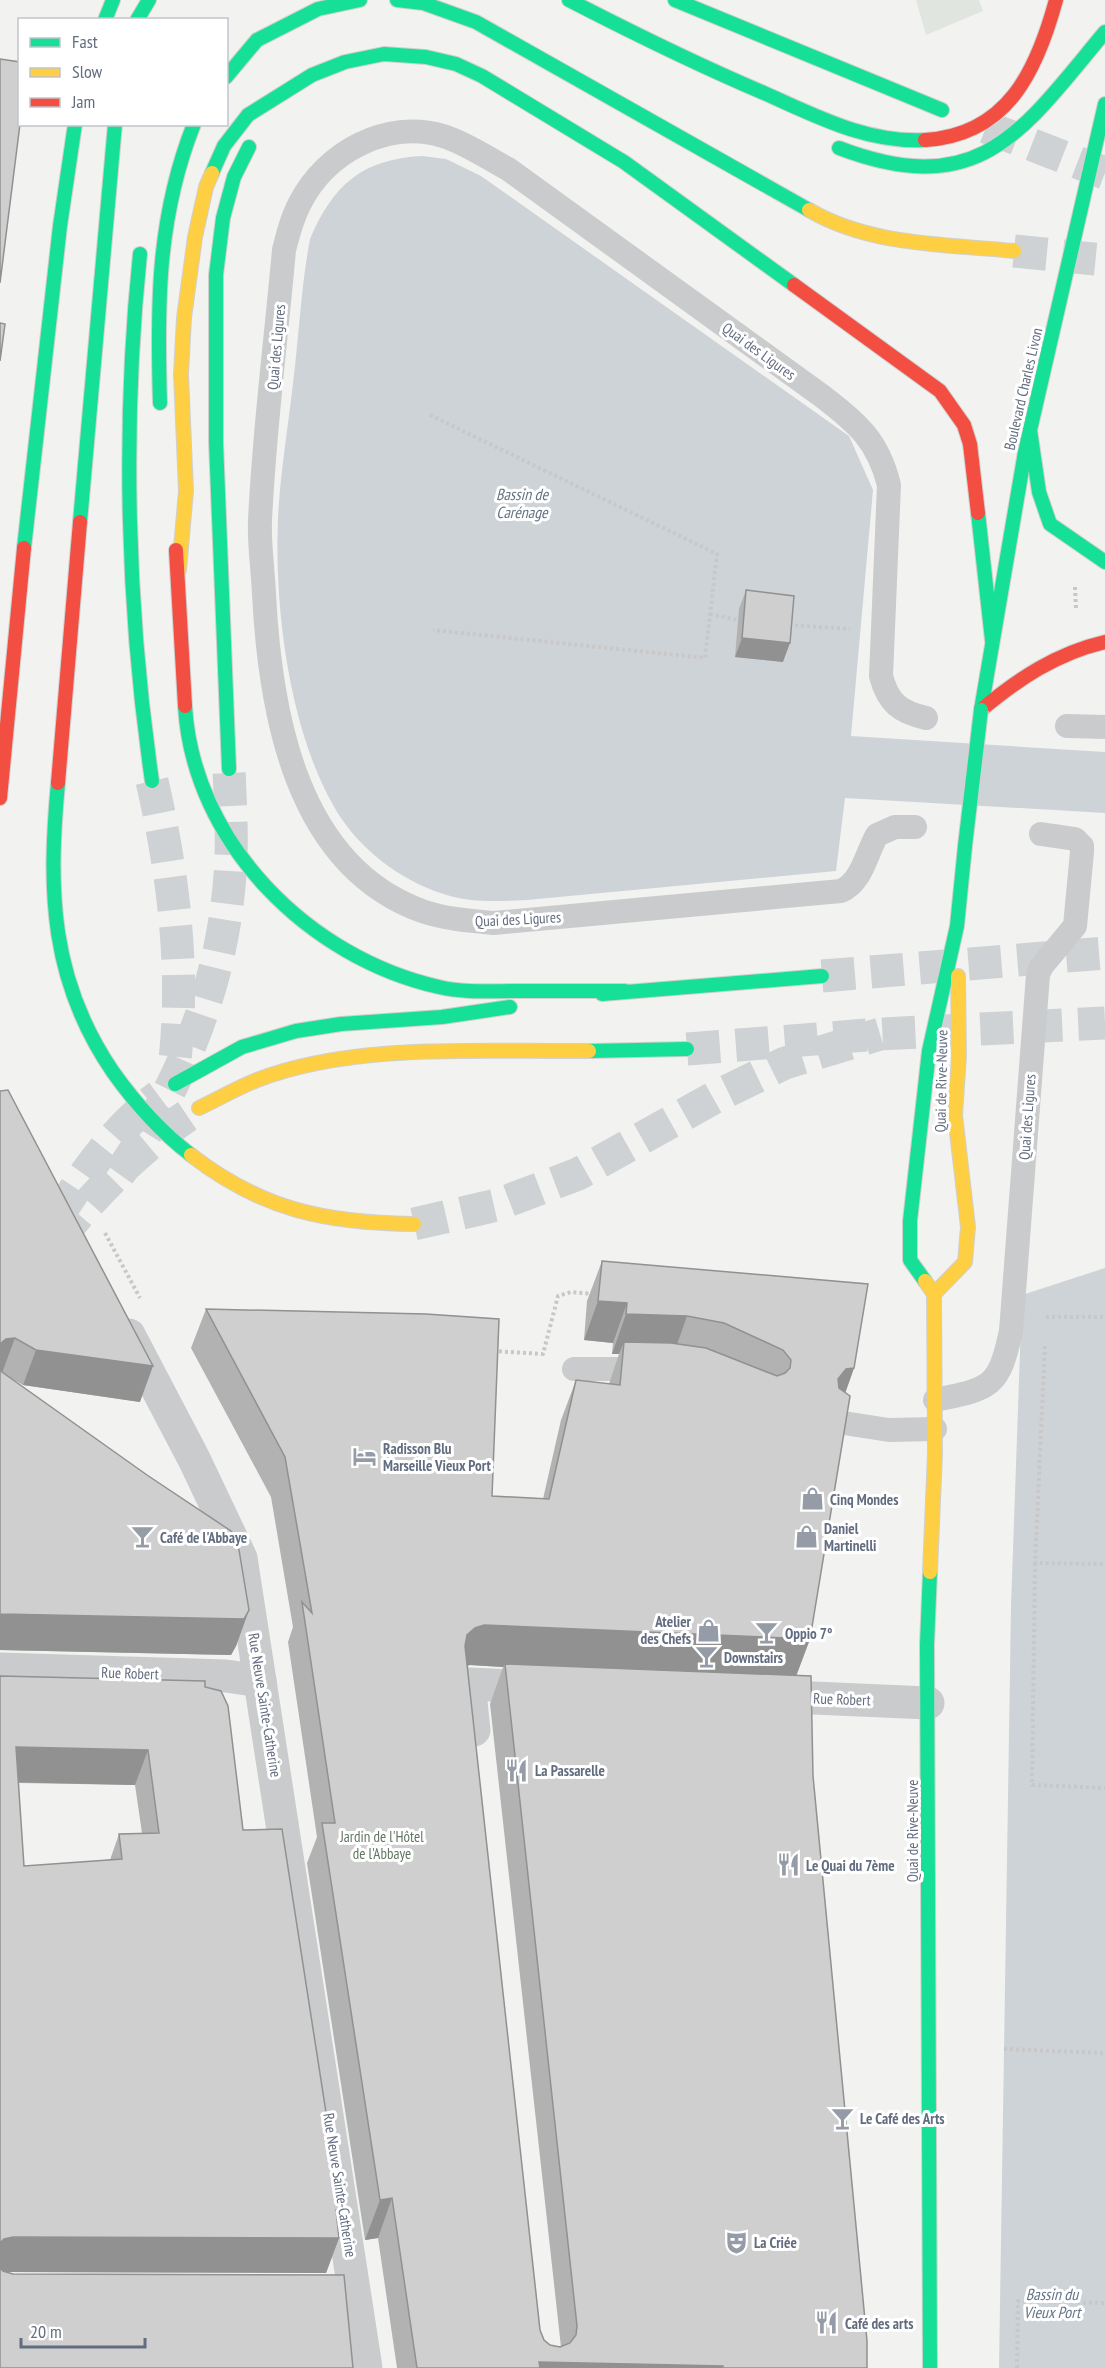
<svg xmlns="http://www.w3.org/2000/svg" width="1105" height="2368" viewBox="0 0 1105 2368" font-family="'PT Sans Narrow',sans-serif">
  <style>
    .green { fill: #e0e5df }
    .water { fill: #ced3d7 }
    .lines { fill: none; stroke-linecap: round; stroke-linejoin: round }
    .highway-tunnel { stroke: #ced2d4; stroke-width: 33; stroke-dasharray: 33 16; stroke-linecap: butt }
    .fast-casing { stroke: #d0d0d0; stroke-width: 16 }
    .slow-casing { stroke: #d0d0d0; stroke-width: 16 }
    .jam-casing { stroke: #d0d0d0; stroke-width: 16 }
    .path { stroke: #c8c8c9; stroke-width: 4; stroke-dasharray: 3 3; stroke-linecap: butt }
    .lane { stroke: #cacbcc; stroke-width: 24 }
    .street { stroke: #cacbcc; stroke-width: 33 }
    .fast { stroke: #16e098; stroke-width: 14 }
    .slow { stroke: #ffcf43; stroke-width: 14 }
    .jam { stroke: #f24e42; stroke-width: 14 }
    .fast-bridge-casing { stroke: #d0d0d0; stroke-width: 16; stroke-linecap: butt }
    .fast-bridge { stroke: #16e098; stroke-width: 14 }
    .wall { fill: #b1b2b1; fill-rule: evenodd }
    .shaded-wall { fill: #909190 }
    .building { fill: #cecfce; stroke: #909190; stroke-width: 1.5; fill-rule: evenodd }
    .labels { text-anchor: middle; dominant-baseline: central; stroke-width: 6; stroke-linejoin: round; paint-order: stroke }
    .street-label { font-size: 15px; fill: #636d80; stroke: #fff }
    .poi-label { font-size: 15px; font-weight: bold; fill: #636d80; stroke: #fff; text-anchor: start }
    .park-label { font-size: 15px; fill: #627762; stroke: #fff }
    .water-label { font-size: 16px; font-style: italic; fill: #637485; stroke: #fff }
  </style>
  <rect width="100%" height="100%" fill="#f2f3f0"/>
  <polygon class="green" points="916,0 979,0 983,11 926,35"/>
  <g class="water">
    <path d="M422 156 446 159 481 176 849 436 873 490 851 736 1105 752V813L845 798 836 871 527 900C501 901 475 903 450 896 407 884 366 855 341 818 290 740 274 610 278 519 280 474 288 428 293 383 299 336 301 286 310 239 333 185 362 159 422 156Z"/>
    <polygon points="1105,1268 1105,2368 999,2368 1011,1606 1022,1295"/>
  </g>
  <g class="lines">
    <g class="highway-tunnel">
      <polyline points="986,127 1105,173"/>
      <polyline points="1014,251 1105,260"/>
      <path d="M152 781C173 873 185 966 175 1060"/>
      <polyline points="822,976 1105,953"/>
      <polyline points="687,1049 880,1034 1105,1023"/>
      <path d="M119 1174C185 1082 227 971 231 856 232 828 230 798 229 769"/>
      <path d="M58 1216C86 1170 116 1128 159 1096"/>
      <polyline points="414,1224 497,1205 578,1174 717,1096 785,1063 880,1034"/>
      <path d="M0 1319C54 1239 117 1160 199 1108"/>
    </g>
    <defs>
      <g id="fast">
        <polyline points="397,0 423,3 476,22 809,210"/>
        <path d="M569 0C633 33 698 65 764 93 816 116 866 143 925 140"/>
        <polyline points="675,0 942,110"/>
        <polyline points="105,20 113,0"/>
        <polyline points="137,20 149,0"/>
        <polyline points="226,77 257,40 318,9 360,0"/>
        <path d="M839 148C981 202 1023 130 1105 32"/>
        <polyline points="212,173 224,146 248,115 312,75 345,62 384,54 426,57 456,64 482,76 624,162 794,285"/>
        <path d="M140 254C122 426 127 610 152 781"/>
        <path d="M160 403C157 305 157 217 194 124"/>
        <polyline points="1030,430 1039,492 1050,524 1105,562"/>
        <polyline points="978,513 992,640"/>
        <polyline points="80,522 115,124"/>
        <polyline points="24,548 60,226 75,124"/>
        <path d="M185 706C193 843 309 958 439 987 464 993 490 991 516 991 552 991 589 991 625 991"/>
        <polyline points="981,710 1025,452 1105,104"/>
        <polyline points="229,769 216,442 216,275 223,218 234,177 249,147"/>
        <path d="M58 783C48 890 50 980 113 1072 135 1103 161 1132 191 1155"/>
        <polyline points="602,994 822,976"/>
        <polyline points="589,1051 687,1049"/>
        <polyline points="175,1084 242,1047 296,1031 341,1024 442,1017 510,1007"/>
        <polyline points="925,1281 910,1260 910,1221 929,1051 957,926 965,846"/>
        <polyline points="930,1572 927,1644 930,2368"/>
      </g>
      <g id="slow">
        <path d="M809 210C871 246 944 244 1014 251"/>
        <polyline points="179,570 186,491 181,374 184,318 195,237 206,187 212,173"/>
        <path d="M199 1108C218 1099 237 1088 257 1080 354 1042 485 1052 589 1051"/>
        <path d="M191 1155C262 1210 326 1223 414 1224"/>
        <polyline points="925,1281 934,1294 935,1453 930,1572"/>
        <polyline points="934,1294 965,1262 968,1227 955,1115 959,1056 958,976"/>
      </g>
      <g id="jam">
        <path d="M925 140C1008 135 1037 70 1056 0"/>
        <polyline points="794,285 940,391 964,425 970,444 978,513"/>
        <polyline points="176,550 185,706"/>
        <path d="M981 710C1018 679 1057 653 1105 642"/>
        <polyline points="58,783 80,522"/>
        <polyline points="0,798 24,548"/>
      </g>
    </defs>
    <use href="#fast" class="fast-casing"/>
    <use href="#slow" class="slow-casing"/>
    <use href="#jam" class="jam-casing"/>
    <g class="path">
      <polyline points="430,415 717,554 705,658 433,630"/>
      <polyline points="1075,587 1076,609"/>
      <polyline points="710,614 738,620"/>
      <polyline points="789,625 850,629"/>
      <polyline points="105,1233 140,1298"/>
      <polyline points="1046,1317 1105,1317"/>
      <polyline points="1045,1346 1035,1563 1105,1564"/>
      <polyline points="493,1351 543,1354 558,1296 571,1292 595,1294"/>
      <polyline points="1035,1563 1032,1785 1105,1788"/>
      <polyline points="1004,2049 1105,2053"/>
      <polyline points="1017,2368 1018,2301 1105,2303"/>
    </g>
    <g class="lane">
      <polyline points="1067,726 1105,727"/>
      <path d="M915 827H895L877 835C866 854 862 882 841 891L494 923C470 921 445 919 422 911 295 865 270 711 264 594 263 570 259 545 260 521 264 431 276 340 284 250 288 234 292 218 300 203 326 152 387 119 443 136 466 143 487 158 508 169L822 396C857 423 878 440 889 485L881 676C888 703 900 712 926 718"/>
      <polyline points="574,1369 646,1369"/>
      <path d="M935 1400C990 1389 999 1388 1011 1331L1038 975 1041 967 1075 926 1082 852V846L1075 839 1041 834"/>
      <polyline points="837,1422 889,1430 935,1429"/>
    </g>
    <g class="street">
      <polyline points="129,1335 194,1459 241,1558 366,2368"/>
      <polyline points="0,1669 226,1676 260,1681"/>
      <polyline points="768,1696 928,1703"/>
      <polyline points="474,1730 469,1684 542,1687"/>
    </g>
    <use href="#fast" class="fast"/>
    <use href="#slow" class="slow"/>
    <use href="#jam" class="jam"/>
    <defs>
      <polyline id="fast-bridge" points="965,846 981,710"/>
    </defs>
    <use href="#fast-bridge" class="fast-bridge-casing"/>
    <use href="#fast-bridge" class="fast-bridge"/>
  </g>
  <g class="wall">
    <polygon points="746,590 783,662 735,657 739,609"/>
    <polygon points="0,1091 140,1402 23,1385 14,1380 249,1610 236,1646 231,1655 0,1650"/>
    <path d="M602 1261 854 1368 845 1393 810 1639 796 1676 813 1776 867 2368H397L378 2238 365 2240 307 1863 317 1837 288 1642 293 1627 271 1497 191 1348 206 1309 492 1496 543 1499 561 1420 576 1380 609 1384 619 1354H612L613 1343 584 1340 587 1301ZM470 1665 503 1667 490 1704 561 2347 550 2345 544 2340 540 2330 467 1666Z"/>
    <path d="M0 1676 205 1687 341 2209 337 2220 339 2238 326 2273 7 2272 0 2368ZM18 1783 135 1785 142 1833 119 1834 110 1860 24 1866Z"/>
  </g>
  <g class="shaded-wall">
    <polygon points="742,638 790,643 783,662 735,657"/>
    <polygon points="598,1301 627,1303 613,1343 584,1340"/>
    <polygon points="626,1314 687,1316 673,1356 624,1342 619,1354 612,1354"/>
    <polygon points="15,1338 2,1373 0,1374 0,1344 6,1339"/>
    <polygon points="36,1350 153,1366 140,1402 23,1385"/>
    <polygon points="854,1368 840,1408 838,1379 846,1369"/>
    <polygon points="249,1610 236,1646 231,1655 0,1650 0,1614"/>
    <polygon points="484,1625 810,1639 795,1679 505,1664 503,1667 470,1665 460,1668 467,1635 475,1628"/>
    <polygon points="16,1747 148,1750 135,1785 3,1782"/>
    <polygon points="392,2198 378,2238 365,2240 380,2200"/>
    <polygon points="341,2209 331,2238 339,2238 326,2273 0,2272 0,2243 4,2239 13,2237"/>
    <polygon points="539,2362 723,2366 722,2368 537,2368"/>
  </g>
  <g class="building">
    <polygon points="0,59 20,62 20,124 0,283"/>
    <polygon points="0,323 5,324 0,361"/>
    <polygon points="746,590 794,596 790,643 742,638"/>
    <polygon points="8,1090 153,1366 36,1350 15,1338 6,1339 0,1344 0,1091"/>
    <polygon points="602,1261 868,1284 854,1368 846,1369 838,1379 839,1388 850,1396 810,1639 484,1625 475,1628 467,1635 465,1646 540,2330 544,2340 550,2345 560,2347 570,2343 576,2335 577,2326 505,1664 811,1676 813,1776 867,2341 867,2368 723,2368 723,2366 539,2362 540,2368 417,2368 392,2198 380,2200 322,1823 335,1823 302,1602 312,1613 285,1457 206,1309 426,1314 499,1319 492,1496 549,1499 576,1380 620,1385 624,1342 671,1343 706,1348 777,1376 785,1373 790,1368 791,1360 783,1350 724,1323 687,1316 626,1314 627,1303 598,1301"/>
    <polygon points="0,1369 2,1372 147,1475 231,1531 237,1538 249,1610 244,1619 0,1614"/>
    <path d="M0 1676 205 1681V1687L221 1691 228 1706 243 1830 282 1829 341 2209 336 2210 339 2238 13 2237 4 2239 0 2243ZM16 1747 148 1750 159 1833 119 1834 122 1859 24 1866Z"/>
    <polygon points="0,2268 3,2271 13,2274 344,2275 353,2368 0,2368"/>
  </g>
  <defs>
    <symbol id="hotel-bare" viewBox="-9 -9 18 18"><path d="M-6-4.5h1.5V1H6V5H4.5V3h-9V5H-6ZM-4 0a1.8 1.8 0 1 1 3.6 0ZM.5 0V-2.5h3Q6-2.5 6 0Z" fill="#959ca7" stroke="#fff" stroke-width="2.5" paint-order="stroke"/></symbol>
    <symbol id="shop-bare" viewBox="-9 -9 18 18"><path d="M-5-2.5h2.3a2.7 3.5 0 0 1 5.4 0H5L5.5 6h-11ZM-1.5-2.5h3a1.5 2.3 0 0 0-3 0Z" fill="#959ca7" stroke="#fff" stroke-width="2.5" paint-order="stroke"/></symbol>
    <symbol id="bar-bare" viewBox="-9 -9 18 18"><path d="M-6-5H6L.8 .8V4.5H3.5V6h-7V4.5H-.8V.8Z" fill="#959ca7" stroke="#fff" stroke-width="2.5" paint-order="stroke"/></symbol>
    <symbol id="restaurant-bare" viewBox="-9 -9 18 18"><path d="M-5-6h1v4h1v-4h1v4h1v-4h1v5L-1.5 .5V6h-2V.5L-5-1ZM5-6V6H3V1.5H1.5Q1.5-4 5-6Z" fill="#959ca7" stroke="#fff" stroke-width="2.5" paint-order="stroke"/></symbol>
    <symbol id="theatre-bare" viewBox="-9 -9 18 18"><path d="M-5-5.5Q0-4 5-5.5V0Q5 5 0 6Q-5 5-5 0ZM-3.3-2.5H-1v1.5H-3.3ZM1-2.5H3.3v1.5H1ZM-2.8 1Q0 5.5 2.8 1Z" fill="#959ca7" stroke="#fff" stroke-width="2.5" paint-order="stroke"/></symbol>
  </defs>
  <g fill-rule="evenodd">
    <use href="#hotel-bare" x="348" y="1440" width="33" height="33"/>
    <use href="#shop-bare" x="796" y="1482" width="33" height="33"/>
    <use href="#bar-bare" x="126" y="1520" width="33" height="33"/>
    <use href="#shop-bare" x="790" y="1520" width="33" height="33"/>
    <use href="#shop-bare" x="692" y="1614" width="33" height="33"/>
    <use href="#bar-bare" x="750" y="1616" width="33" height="33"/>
    <use href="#bar-bare" x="690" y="1640" width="33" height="33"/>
    <use href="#restaurant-bare" x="500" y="1754" width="33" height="33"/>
    <use href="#restaurant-bare" x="772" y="1848" width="33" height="33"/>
    <use href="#bar-bare" x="826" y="2102" width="33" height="33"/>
    <use href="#theatre-bare" x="720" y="2226" width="33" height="33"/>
    <use href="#restaurant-bare" x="810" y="2306" width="33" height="33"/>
  </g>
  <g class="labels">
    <g class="street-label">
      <text transform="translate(276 347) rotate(-85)">Quai des Ligures</text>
      <text transform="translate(759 351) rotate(36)">Quai des Ligures</text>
      <text transform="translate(1023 389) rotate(-77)">Boulevard Charles Livon</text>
      <text transform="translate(518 919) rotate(-3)">Quai des Ligures</text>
      <text transform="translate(941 1081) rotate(-89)">Quai de Rive-Neuve</text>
      <text transform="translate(1027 1117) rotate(-86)">Quai des Ligures</text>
      <text transform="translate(130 1673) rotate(2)">Rue Robert</text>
      <text transform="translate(842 1699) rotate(2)">Rue Robert</text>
      <text transform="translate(265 1705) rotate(81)">Rue Neuve Sainte-Catherine</text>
      <text transform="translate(912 1831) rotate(-90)">Quai de Rive-Neuve</text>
      <text transform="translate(340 2185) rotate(81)">Rue Neuve Sainte-Catherine</text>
    </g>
    <g class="poi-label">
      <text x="383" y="1448">Radisson Blu<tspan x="383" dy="17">Marseille Vieux Port</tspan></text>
      <text x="830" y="1499">Cinq Mondes</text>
      <text x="824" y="1528">Daniel<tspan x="824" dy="17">Martinelli</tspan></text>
      <text x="160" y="1537">Café de l'Abbaye</text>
      <text x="691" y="1621" text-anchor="end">Atelier<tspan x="691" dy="17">des Chefs</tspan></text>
      <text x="785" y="1633">Oppio 7°</text>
      <text x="724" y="1657">Downstairs</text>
      <text x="535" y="1770">La Passarelle</text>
      <text x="806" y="1865">Le Quai du 7ème</text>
      <text x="860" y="2118">Le Café des Arts</text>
      <text x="754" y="2242">La Criée</text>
      <text x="845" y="2323">Café des arts</text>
    </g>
    <g class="park-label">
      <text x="382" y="1836">Jardin de l'Hôtel<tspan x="382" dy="17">de l'Abbaye</tspan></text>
    </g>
    <g class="water-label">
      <text x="522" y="494">Bassin de<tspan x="522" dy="18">Carénage</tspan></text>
      <text x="1052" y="2294">Bassin du<tspan x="1052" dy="18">Vieux Port</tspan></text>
    </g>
  </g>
  <rect x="18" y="18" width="210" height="108" fill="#ffffff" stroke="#c1c5cc" stroke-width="1.5"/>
  <rect x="30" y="38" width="30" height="9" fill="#16e098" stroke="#c1c5cc" stroke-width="1.5"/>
  <text x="72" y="48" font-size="18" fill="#636d80">Fast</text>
  <rect x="30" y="68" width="30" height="9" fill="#ffcf43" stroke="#c1c5cc" stroke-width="1.5"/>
  <text x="72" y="78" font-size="18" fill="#636d80">Slow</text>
  <rect x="30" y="98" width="30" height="9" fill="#f24e42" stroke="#c1c5cc" stroke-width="1.5"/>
  <text x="72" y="108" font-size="18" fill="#636d80">Jam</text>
  <path d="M21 2338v9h124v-9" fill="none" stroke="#636d80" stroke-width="3"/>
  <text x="30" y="2338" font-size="18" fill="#636d80" stroke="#ffffff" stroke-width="4.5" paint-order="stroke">20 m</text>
</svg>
